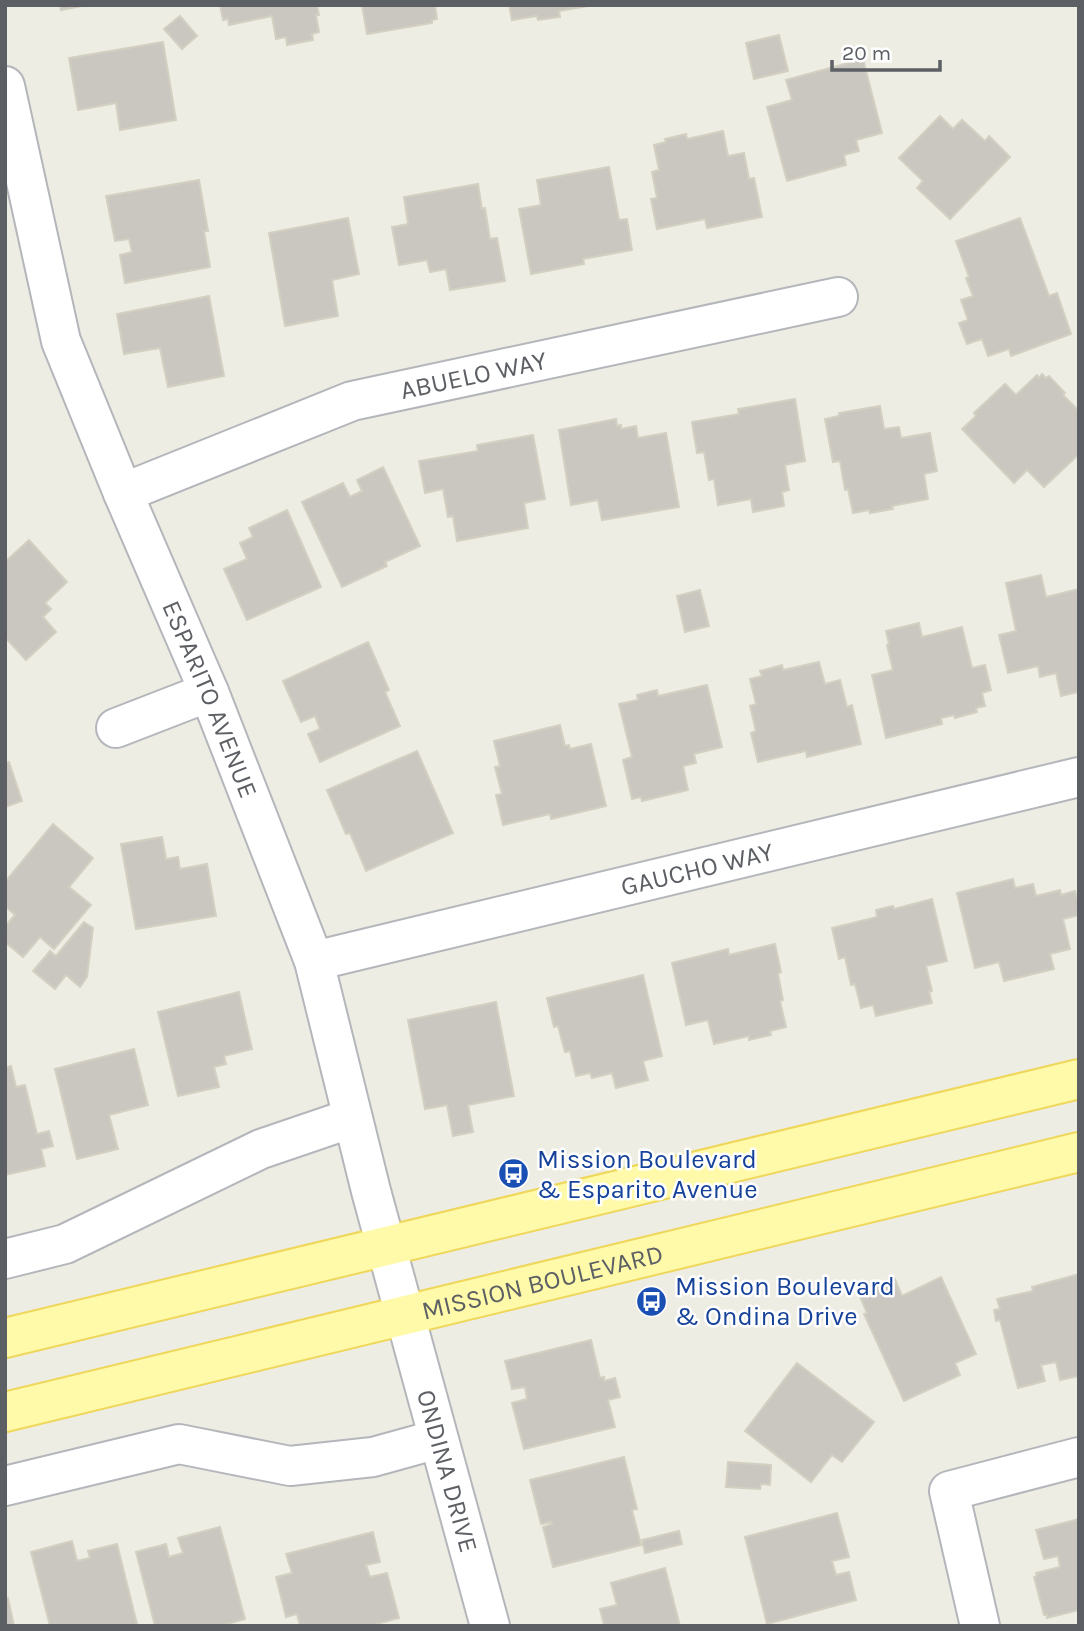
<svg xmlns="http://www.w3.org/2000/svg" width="1084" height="1631" viewBox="0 0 1084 1631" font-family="Karla,sans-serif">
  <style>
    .building { fill: #cac7c1; stroke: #d3d0c2; stroke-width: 2 }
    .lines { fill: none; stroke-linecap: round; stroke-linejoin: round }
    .minor-casing { stroke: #b4b6bb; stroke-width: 42 }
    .major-casing { stroke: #efd75c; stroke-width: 42 }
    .minor { stroke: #fff; stroke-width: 38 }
    .major { stroke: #fefaa9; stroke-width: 38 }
    .labels { text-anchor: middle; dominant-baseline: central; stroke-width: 5; stroke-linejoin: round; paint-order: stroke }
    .street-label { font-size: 26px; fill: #5c5f64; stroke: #fff }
    .transit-label { font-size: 26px; fill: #164399; stroke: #fff; text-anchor: start }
  </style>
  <rect width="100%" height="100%" fill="#eeede4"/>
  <g class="building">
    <polygon points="60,5 87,5 61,10"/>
    <polygon points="220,5 317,5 319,15 316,15 319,32 312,34 313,40 287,45 286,37 276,39 272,16 229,25 228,19 223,20"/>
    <polygon points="362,5 435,5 437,19 432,20 432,23 367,34"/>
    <polygon points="509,5 589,5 589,6 559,11 560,17 538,20 537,16 512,20"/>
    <polygon points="180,16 197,36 182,49 164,29"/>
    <polygon points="779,35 788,71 754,79 746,43"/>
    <polygon points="163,42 176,120 120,130 116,103 78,110 69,58"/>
    <polygon points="863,59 882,133 856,140 859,151 844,155 846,165 787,181 767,107 792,100 786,80"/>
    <polygon points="940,116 953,129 962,120 985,141 989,136 1010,157 950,219 917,188 923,181 899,158"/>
    <polygon points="723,131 728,156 744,153 749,179 754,178 762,217 707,228 705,219 657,229 651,199 657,198 652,172 659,170 654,145 666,142 665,139 686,134 687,139"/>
    <polygon points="609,167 619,220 627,219 632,250 583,259 584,264 531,274 519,209 541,205 537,180"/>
    <polygon points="199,180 208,231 204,231 210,267 125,283 120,255 132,252 129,239 115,241 106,196"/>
    <polygon points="478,184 482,209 485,208 490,239 497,238 505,281 450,290 446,269 430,272 427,260 399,265 392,227 408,224 404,197"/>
    <polygon points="348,218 359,274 332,280 338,316 285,326 269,233"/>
    <polygon points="1020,218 1049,296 1057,293 1071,334 1011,356 1009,349 988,356 982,339 967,344 959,323 968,320 961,300 973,296 966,278 969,277 956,241"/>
    <polygon points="209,296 224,376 168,387 160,348 124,354 117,314"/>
    <polygon points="1042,374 1046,378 1049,376 1065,393 1063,395 1079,411 1079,454 1044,487 1027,470 1014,483 962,429 976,416 974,413 1005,384 1016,395 1037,375 1039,378"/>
    <polygon points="795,399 805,461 785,465 789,490 782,492 784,506 753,512 751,499 718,505 714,479 709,480 704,452 697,453 692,422 739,414 738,409"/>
    <polygon points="880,406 884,429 899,427 901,438 930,433 937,471 924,474 928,499 892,506 893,509 870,513 869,510 853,513 848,489 845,490 840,461 833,462 825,419 839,416 839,413"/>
    <polygon points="616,419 617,426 621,425 621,429 636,426 638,438 666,433 679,507 602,520 598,500 571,505 559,430"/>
    <polygon points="533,435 545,499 524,503 528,528 457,541 453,516 448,517 443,489 425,493 419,461 478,451 477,445"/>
    <polygon points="383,467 420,546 385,562 387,566 342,587 302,502 343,483 350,497 362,491 357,480"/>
    <polygon points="287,510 321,587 247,620 224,569 247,559 240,543 253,537 249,528"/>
    <polygon points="29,540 67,582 45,603 51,609 43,617 56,632 26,660 5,637 5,562"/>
    <polygon points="1041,575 1046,597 1079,589 1079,692 1061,696 1056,673 1040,677 1038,666 1008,673 999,635 1016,631 1006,583"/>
    <polygon points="700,590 709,626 685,632 677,596"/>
    <polygon points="919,623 922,637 962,627 972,668 985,665 991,690 982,693 985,706 976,708 977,712 955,718 954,715 941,718 942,724 886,738 872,675 893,670 887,645 889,644 886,631"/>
    <polygon points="368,642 389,690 385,692 400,726 320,762 308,734 320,729 315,716 301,722 283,681"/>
    <polygon points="819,662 825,684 840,680 847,707 852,705 861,744 807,757 806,751 758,762 751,733 756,731 750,706 756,704 750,679 762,676 760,671 782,665 783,670"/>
    <polygon points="707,685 722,747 694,754 696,763 683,766 688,790 642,801 641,797 632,799 623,760 632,757 619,704 638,700 637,695 657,690 658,696"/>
    <polygon points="560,725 565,746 569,745 570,749 591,744 606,806 551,819 550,814 503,825 496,795 502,794 495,767 500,766 494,741"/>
    <polygon points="417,751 453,833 366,871 350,833 346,834 327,790"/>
    <polygon points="9,762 22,801 5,807 5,763"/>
    <polygon points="53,824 93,858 69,887 91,905 54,949 40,937 23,957 5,942 5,922 8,923 15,915 5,906 5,882"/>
    <polygon points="162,837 166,859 178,857 180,869 207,864 216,916 136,929 121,844"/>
    <polygon points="1013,879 1015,888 1033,884 1036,896 1060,890 1061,895 1075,891 1079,904 1079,915 1063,919 1070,949 1050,954 1054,969 1004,981 999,962 975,968 957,893"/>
    <polygon points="932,899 947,961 926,966 932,991 929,992 932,1003 876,1016 873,1005 861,1008 855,984 851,985 845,957 839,959 832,928 877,917 876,910 893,906 894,909"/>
    <polygon points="84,922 93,928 87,977 80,987 66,975 55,989 33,971 50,951 56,956"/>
    <polygon points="775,944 781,972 778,974 783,1000 780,1001 786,1027 770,1031 771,1035 749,1040 749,1036 714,1044 708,1020 686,1025 672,963 728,949 729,955"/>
    <polygon points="643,975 662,1056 643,1061 648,1080 616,1088 612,1073 592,1078 590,1073 576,1076 570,1051 565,1052 558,1026 554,1027 547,998"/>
    <polygon points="239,992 252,1049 224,1056 226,1064 214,1067 219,1087 178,1096 158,1012"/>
    <polygon points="496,1002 514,1096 468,1105 473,1132 453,1136 447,1105 425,1109 408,1020"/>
    <polygon points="134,1049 148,1105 109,1115 118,1149 77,1159 55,1069"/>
    <polygon points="11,1066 16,1087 25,1085 37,1134 49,1131 53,1146 41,1149 45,1166 5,1175 5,1068"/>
    <polygon points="1079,1274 1079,1376 1060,1380 1056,1362 1041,1365 1045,1381 1018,1388 1000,1320 996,1321 994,1310 1000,1309 997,1299 1033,1291 1032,1287"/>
    <polygon points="894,1277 902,1296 941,1277 976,1354 955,1363 960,1375 904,1401 864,1314 867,1313 859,1294 867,1290 866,1286 877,1281 878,1284"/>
    <polygon points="591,1340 600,1378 604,1377 604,1381 615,1378 620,1397 608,1400 615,1427 524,1449 512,1403 527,1399 525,1387 512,1389 505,1361"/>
    <polygon points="797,1363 874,1422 842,1462 832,1455 811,1482 745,1431"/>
    <polygon points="624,1457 637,1509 632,1510 641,1545 553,1567 543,1527 552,1524 551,1522 541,1524 530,1480"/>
    <polygon points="728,1462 771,1465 770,1485 761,1484 760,1489 726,1487"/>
    <polygon points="837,1513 849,1557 832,1561 836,1575 849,1572 856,1600 767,1624 745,1537"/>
    <polygon points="1079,1519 1079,1610 1047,1618 1047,1615 1044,1615 1034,1577 1037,1576 1036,1573 1060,1567 1058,1556 1044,1559 1036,1530"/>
    <polygon points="220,1527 245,1619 220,1626 155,1626 136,1552 166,1544 169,1557 183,1553 178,1538"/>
    <polygon points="679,1531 682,1544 645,1553 642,1540"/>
    <polygon points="373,1532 380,1562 366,1565 370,1577 387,1573 399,1618 369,1626 300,1626 297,1614 286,1617 276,1577 292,1573 286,1554"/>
    <polygon points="72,1541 77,1561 90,1558 88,1551 117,1544 137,1624 132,1626 50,1626 31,1552"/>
    <polygon points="665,1568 680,1626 601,1626 604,1625 600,1609 617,1605 611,1583"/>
    <polygon points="5,1598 8,1598 14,1626 5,1626"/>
  </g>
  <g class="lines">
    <defs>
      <g id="minor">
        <path id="s1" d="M5 86 61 341 123 493 209 692 314 961 371 1191 490 1626"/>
        <path id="s2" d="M123 493 352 401 838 297"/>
        <polyline points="116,728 209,692"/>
        <path id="s3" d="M314 961 1079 777"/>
        <polyline points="5,1259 65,1244 261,1149 352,1118"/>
        <polyline points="5,1486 179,1444 290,1466 373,1457 438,1439"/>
        <polyline points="980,1626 949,1491 1079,1457"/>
      </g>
      <g id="major">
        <polyline points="5,1338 1079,1079"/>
        <path id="s4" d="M5 1412 1079 1152"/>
      </g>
    </defs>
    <use href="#minor" class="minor-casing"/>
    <use href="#major" class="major-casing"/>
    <use href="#minor" class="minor"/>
    <use href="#major" class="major"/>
  </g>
  <defs>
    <symbol id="bus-disc" viewBox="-11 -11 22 22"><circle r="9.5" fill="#1a4fb4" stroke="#fff"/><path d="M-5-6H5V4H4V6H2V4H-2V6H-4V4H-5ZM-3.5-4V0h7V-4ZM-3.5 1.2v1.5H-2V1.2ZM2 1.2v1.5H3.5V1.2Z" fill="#fff"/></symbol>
  </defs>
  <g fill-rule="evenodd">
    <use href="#bus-disc" x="496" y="1156" width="35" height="35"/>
    <use href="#bus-disc" x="634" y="1284" width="35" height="35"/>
  </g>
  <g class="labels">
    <g class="street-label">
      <text stroke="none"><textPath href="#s2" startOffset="371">ABUELO WAY</textPath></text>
      <text stroke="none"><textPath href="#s1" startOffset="649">ESPARITO AVENUE</textPath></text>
      <text stroke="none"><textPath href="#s3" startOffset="394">GAUCHO WAY</textPath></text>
      <text stroke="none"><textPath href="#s4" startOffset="553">MISSION BOULEVARD</textPath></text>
      <text stroke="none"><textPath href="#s1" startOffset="1458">ONDINA DRIVE</textPath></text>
    </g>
    <g class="transit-label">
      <text x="537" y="1159">Mission Boulevard<tspan x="537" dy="30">&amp; Esparito Avenue</tspan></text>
      <text x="675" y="1286">Mission Boulevard<tspan x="675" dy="30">&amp; Ondina Drive</tspan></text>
    </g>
  </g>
  <rect width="1084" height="1631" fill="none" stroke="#5c5f64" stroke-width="14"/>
  <path d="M832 60v10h108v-10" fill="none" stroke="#5c5f64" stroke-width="3.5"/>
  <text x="842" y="60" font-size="21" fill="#5c5f64" stroke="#ffffff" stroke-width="5" paint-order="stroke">20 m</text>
</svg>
